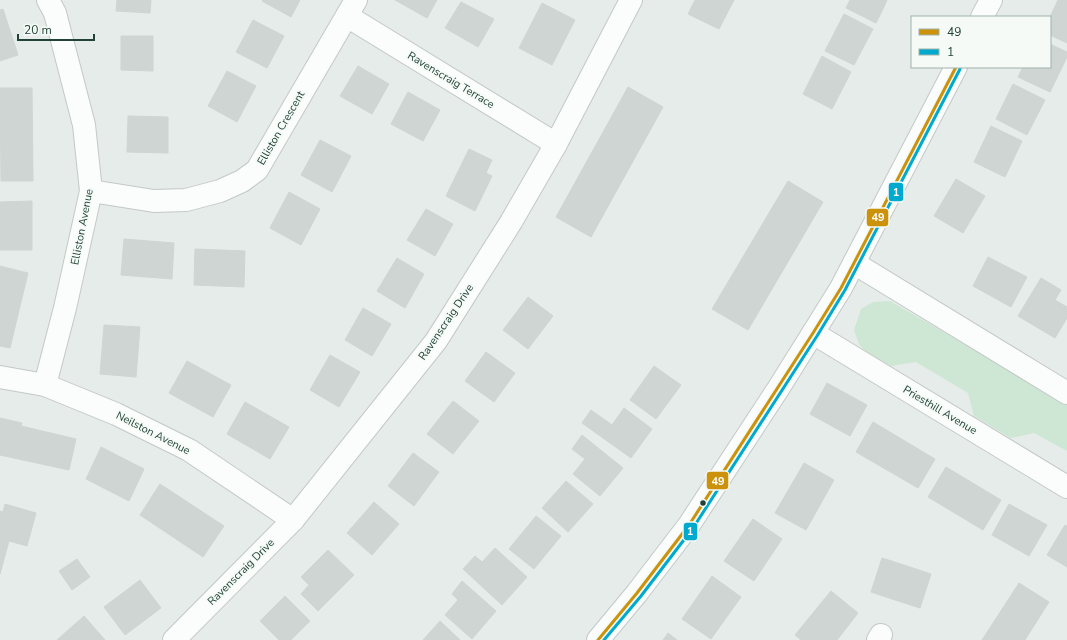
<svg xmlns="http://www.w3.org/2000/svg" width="1067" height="640" viewBox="0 0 1067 640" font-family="'Nunito Sans',sans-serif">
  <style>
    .green { fill: #cee6d4 }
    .building { fill: #ced5d2; stroke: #ced5d2 }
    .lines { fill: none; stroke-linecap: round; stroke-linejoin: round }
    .street-casing { stroke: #c3c9c6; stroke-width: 24 }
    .street { stroke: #fbfcfc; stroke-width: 22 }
    .bus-1-casing { stroke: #f5faf7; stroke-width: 6 }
    .bus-2-casing { stroke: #f5faf7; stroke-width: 6 }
    .bus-1 { stroke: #cc920b; stroke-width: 3 }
    .bus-2 { stroke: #00a9ce; stroke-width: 3 }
    .bus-dot { fill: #214337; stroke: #f5faf7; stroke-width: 1.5 }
    .labels { text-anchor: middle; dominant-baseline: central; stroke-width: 3.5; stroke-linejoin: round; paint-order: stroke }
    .street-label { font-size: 11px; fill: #214337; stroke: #f5faf7 }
    .line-badge { stroke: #f5faf7; stroke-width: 1.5 }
    .badge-label { font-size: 11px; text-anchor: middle; font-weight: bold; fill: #fff }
  </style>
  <rect width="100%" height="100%" fill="#e6ece9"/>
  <polygon class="green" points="890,301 1067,404 1067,451 1034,433 1011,438 974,416 968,393 916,362 891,366 865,351 859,344 854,330 861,309 873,302"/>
  <g class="building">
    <polygon points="117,0 151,0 150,13 116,11"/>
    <polygon points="263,0 300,0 291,17 262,1"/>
    <polygon points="395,0 437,0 427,18"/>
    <polygon points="695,0 734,0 719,29 688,14"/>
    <polygon points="850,0 870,0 884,7 876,23 846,8"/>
    <polygon points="870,0 887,0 884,7"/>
    <polygon points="1058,0 1067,0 1067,43 1050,35 1050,17"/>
    <polygon points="461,2 494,19 478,47 445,28"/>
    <polygon points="542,3 575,20 552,65 519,48"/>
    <polygon points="3,9 18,55 0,61 0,10"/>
    <polygon points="844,14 873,29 854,65 825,51"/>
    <polygon points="253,20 284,36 267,68 236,52"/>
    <polygon points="121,36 153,36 153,71 121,70"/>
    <polygon points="1050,44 1067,52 1067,57 1050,92 1018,77 1023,67 1050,67"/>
    <polygon points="822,56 851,72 832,109 803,94"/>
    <polygon points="358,66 389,84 372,114 340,96"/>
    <polygon points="227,71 256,86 237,122 208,106"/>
    <polygon points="1013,84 1045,100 1027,135 996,119"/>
    <polygon points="628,87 663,107 591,237 556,217"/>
    <polygon points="0,88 32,88 33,181 1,181"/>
    <polygon points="408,92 440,110 423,141 391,124"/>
    <polygon points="128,116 168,117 168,153 127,152"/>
    <polygon points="991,126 1022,141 1005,177 974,162"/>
    <polygon points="320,140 351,156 332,192 301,175"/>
    <polygon points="469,149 492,160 486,173 492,176 475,211 446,196"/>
    <polygon points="956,179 985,196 963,233 934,216"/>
    <polygon points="788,181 823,202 748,330 712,309"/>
    <polygon points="289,192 320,209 301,245 270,228"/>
    <polygon points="32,201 32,250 0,250 0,202"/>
    <polygon points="426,209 453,224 435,256 407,240"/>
    <polygon points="124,239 174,243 172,279 121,275"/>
    <polygon points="195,249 245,251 244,287 194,285"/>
    <polygon points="988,257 1027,277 1011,307 973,286"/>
    <polygon points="397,258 424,274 405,308 377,291"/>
    <polygon points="0,266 28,273 10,348 0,346"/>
    <polygon points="1041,278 1061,290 1055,300 1067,307 1067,318 1055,338 1018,316"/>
    <polygon points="528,297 553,316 528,349 503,330"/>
    <polygon points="363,308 391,324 372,356 345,340"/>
    <polygon points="104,325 140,327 136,377 100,374"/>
    <polygon points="486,352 515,373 494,402 465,381"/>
    <polygon points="330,355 360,372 339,407 310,390"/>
    <polygon points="187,361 231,385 213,417 169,393"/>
    <polygon points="654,366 681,385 656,419 630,400"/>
    <polygon points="827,383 867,405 850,436 810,414"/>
    <polygon points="453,401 479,421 453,454 427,434"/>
    <polygon points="245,402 289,427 270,459 227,434"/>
    <polygon points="624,408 652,429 631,458 582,423 591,410 612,425"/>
    <polygon points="0,418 22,423 21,426 76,439 69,470 0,455"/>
    <polygon points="873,422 935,459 918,488 856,452"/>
    <polygon points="582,435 623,468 600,496 573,474 585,459 572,449"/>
    <polygon points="101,447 144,469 129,501 86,479"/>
    <polygon points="413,453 439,472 414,506 388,486"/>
    <polygon points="804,463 834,480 806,530 775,513"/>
    <polygon points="946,467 1001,500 983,530 928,497"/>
    <polygon points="566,481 593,504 568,532 542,508"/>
    <polygon points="160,484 224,526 203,557 140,515"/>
    <polygon points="374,502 399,524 372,555 347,533"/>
    <polygon points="5,504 36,513 27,546 9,541 0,574 0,511 3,512"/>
    <polygon points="1009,504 1047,525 1029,556 992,535"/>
    <polygon points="536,516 561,536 534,569 509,549"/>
    <polygon points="753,519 782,539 754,581 724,561"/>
    <polygon points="1065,525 1067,526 1067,567 1047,555"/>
    <polygon points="495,548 527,577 502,605 463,569 475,556 482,562"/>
    <polygon points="328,550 354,575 318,611 301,594 309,585 301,577"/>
    <polygon points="882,558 907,566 895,600 871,592"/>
    <polygon points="77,559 90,577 72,590 59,571"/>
    <polygon points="907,566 931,574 920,608 895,600"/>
    <polygon points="712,576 741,597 711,639 682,619"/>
    <polygon points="140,580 161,608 125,635 104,607"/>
    <polygon points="462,581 496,611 472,639 445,615 458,600 452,594"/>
    <polygon points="1019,583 1049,602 1025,640 982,640"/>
    <polygon points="831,591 858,613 841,635 813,613"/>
    <polygon points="285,596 310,621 291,640 279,640 260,621"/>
    <polygon points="813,613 841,635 837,640 801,640 795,635"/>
    <polygon points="84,616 105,640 57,640"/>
    <polygon points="440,621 460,640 423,640"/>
    <polygon points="668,633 677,640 663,640"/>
  </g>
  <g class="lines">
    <defs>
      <g id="street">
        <polyline points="347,16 556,144"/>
        <polyline points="982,17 991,0"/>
        <polyline points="91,191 154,201 186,200 220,191 242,181 257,170 356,0"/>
        <polyline points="854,263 1067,393"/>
        <polyline points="813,333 1067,487"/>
        <polyline points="0,377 45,385 116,414 189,450 293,520"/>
        <polyline points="45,385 65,308 91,191 84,125 55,13 48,0"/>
        <polyline points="174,640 293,520 436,341 511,222 556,144 631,0"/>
        <polyline points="598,640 637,593 689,525 778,389 813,333 841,288 956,67"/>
        <polyline points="878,640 881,635"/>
      </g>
    </defs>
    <use href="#street" class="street-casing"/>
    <use href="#street" class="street"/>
    <defs>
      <polyline id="bus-1" points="598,640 637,593 689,525 813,333 841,288 956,67"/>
      <polyline id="bus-2" points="604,640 641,596 693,528 817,336 845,290 960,69"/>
    </defs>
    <use href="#bus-1" class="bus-1-casing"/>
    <use href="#bus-2" class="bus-2-casing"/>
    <use href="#bus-1" class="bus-1"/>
    <use href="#bus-2" class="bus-2"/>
  </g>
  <circle class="bus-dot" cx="703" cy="503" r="3.5"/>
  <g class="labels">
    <g class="street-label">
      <text transform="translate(451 80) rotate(31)">Ravenscraig Terrace</text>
      <text transform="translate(281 128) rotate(-60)">Elliston Crescent</text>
      <text transform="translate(82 227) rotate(-79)">Elliston Avenue</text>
      <text transform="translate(446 322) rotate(-56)">Ravenscraig Drive</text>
      <text transform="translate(940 410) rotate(31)">Priesthill Avenue</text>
      <text transform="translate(153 433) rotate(27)">Neilston Avenue</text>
      <text transform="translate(241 572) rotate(-45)">Ravenscraig Drive</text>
    </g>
  </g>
  <g class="line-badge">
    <rect x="888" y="182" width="16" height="20" rx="4" fill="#00a9ce"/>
    <rect x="866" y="208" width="23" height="19" rx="4" fill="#cc920b"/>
    <rect x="706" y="471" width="23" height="19" rx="4" fill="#cc920b"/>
    <rect x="683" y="522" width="15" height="19" rx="4" fill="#00a9ce"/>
  </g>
  <g class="badge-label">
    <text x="896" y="196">1</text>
    <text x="878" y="221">49</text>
    <text x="718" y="485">49</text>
    <text x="690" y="535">1</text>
  </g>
  <rect x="911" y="16" width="140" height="52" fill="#f5faf7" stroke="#a0b1aa"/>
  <rect x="919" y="29" width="20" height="6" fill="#cc920b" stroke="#a0b1aa"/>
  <text x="947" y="36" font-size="12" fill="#214337">49</text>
  <rect x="919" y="49" width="20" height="6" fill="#00a9ce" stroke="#a0b1aa"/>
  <text x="947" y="56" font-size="12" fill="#214337">1</text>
  <path d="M18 34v6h76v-6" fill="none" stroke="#214337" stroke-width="2"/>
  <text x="24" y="34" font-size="12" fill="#214337" stroke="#f5faf7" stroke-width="3" paint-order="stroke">20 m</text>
</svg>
